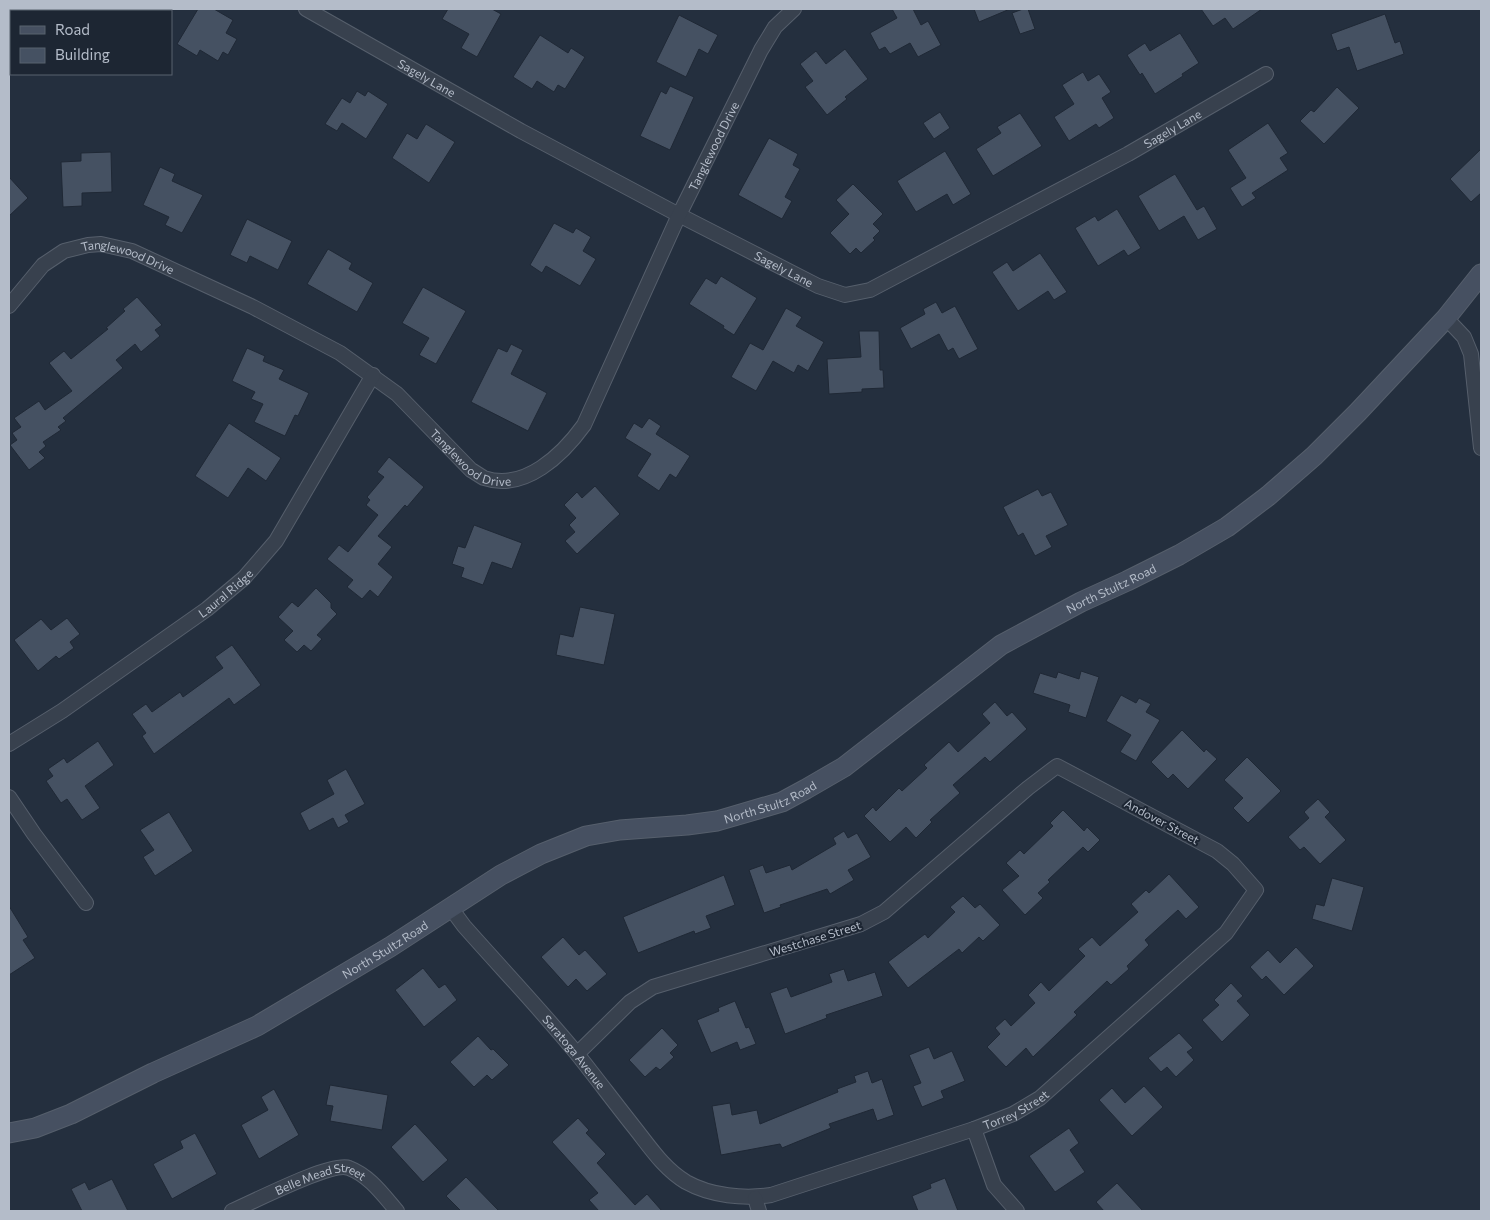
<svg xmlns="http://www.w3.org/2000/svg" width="1490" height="1220" viewBox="0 0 1490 1220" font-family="Commissioner,sans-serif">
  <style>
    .building { fill: #455162; stroke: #1f2835 }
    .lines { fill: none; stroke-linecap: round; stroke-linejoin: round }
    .street-casing { stroke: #565f6c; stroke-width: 16 }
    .secondary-casing { stroke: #565f6c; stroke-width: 21 }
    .street { stroke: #38414e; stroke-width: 14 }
    .secondary { stroke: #465061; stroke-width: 19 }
    .labels { text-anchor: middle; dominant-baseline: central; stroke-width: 4; stroke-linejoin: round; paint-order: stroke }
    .street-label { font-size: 12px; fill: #b4bcc9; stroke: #1d2633 }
  </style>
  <rect width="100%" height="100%" fill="#242f3e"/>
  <g class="building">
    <polygon points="198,9 214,9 233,20 226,33 237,39 228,55 223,52 218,61 200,50 197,56 177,44"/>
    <polygon points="448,9 492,9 501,14 477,57 461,48 469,34 442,19"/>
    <polygon points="892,9 913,9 921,25 928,21 941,45 918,57 910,43 890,54 885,47 879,50 870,33 897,18"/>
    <polygon points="974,9 1010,9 979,22"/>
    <polygon points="1023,9 1028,9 1035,29 1020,34 1012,13"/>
    <polygon points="1201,9 1262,9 1233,29 1225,18 1213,26"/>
    <polygon points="1385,14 1395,43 1400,41 1404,54 1357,71 1349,47 1337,51 1331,34"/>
    <polygon points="679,15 718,35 708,54 699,49 686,77 656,62"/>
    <polygon points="1180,33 1199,63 1182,74 1183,76 1155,94 1142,73 1140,75 1127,55 1145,43 1150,51"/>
    <polygon points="540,35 568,53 571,48 585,57 565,89 558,85 554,92 537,81 532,89 513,77"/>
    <polygon points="845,49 868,79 845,97 847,99 827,115 805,87 813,81 800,64 816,51 826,64"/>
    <polygon points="1083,72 1088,81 1099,74 1111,92 1102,98 1114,118 1099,128 1096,124 1069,141 1054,117 1074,104 1062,85"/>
    <polygon points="670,86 694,97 670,150 640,136 661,91 666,94"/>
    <polygon points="1337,87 1359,108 1324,144 1300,121 1311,110 1314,112"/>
    <polygon points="357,91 365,96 368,91 388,104 366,139 342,123 337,131 325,124 342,98 350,103"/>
    <polygon points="940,112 950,128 934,139 923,123"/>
    <polygon points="1020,113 1042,146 993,176 976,149 1001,133 997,127"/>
    <polygon points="1268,123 1288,153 1280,158 1288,170 1252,193 1256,198 1242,207 1230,188 1246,178 1228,150"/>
    <polygon points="426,124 455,142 429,183 392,158 407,133 417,139"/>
    <polygon points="769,138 798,154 793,165 800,169 785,197 792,201 782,219 738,195"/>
    <polygon points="1481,149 1481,193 1471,202 1450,179"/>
    <polygon points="945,151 971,194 953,205 947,194 916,212 897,181"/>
    <polygon points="111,152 112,192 82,193 82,206 63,207 61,162 81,161 81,153"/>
    <polygon points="160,167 175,174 172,181 203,195 182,233 165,225 169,217 143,205"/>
    <polygon points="1175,174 1197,210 1204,206 1217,229 1198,240 1184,216 1159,231 1138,196"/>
    <polygon points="9,177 28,198 9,216"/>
    <polygon points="853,184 883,214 873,224 880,231 873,238 875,240 861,253 856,248 850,254 830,233 849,214 836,200"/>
    <polygon points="1117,209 1141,248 1128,256 1124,250 1098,266 1075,228 1095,216 1098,221"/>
    <polygon points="247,219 292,241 278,270 250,256 247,263 230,255"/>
    <polygon points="554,223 573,233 576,228 591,237 583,251 596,259 580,286 546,266 542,273 530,265"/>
    <polygon points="328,249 352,263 349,269 373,283 357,312 307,284"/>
    <polygon points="1040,253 1067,292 1054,300 1048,291 1018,311 992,272 1007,262 1013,271"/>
    <polygon points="721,276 757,298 734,335 723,328 724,326 689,304 706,278 716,284"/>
    <polygon points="423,287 466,311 436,364 419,355 429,338 402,323"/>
    <polygon points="137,297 162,325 155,330 160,336 141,352 135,344 116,360 123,368 63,418 66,421 58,427 61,430 43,442 46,446 39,452 45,458 29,470 10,445 17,440 12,433 21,427 14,418 39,401 45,410 72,391 49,363 64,351 71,359 108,329 106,328 125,311 123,309"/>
    <polygon points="936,302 942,313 955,306 978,349 959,359 953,348 948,351 939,334 911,349 900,328 925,314 923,309"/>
    <polygon points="786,308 802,317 796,326 824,342 808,371 798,365 794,373 773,361 756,391 731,377 750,343 763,350"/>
    <polygon points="859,331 879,331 880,370 883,370 884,388 862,389 862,392 829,394 827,359 861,357"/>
    <polygon points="511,344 523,350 511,374 547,393 528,431 471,402 498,348 507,352"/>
    <polygon points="247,348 265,356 263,361 284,370 279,379 309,393 298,416 295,415 285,436 254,422 263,404 251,399 255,392 232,381"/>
    <polygon points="649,418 661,426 656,434 690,456 676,478 670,474 659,491 637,476 651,454 625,438 634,423 642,428"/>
    <polygon points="229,423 281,458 266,481 248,468 228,498 195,476"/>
    <polygon points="389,457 424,487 407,507 405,505 378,536 392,547 378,564 393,577 378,597 370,590 362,599 347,587 353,580 327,559 339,545 348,552 378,515 366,505 370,500 367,497 384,477 377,472"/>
    <polygon points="595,486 620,514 577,554 565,541 575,532 569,525 576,518 564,505 577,492 582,498"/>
    <polygon points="1038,489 1042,496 1051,492 1068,525 1046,536 1052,547 1035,556 1023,533 1018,536 1003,507"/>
    <polygon points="474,525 522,543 512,569 492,562 483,585 461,577 464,568 452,564 458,546 465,548"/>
    <polygon points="316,588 331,603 331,608 337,614 317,635 322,639 311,651 304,645 297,652 284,640 293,631 278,617 292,602 298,607"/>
    <polygon points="580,607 615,614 604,665 556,655 560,634 573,637"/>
    <polygon points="67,618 80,634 70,642 74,648 59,659 56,656 38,671 14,640 41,619 51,630"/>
    <polygon points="232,645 261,685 234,705 229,698 154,754 142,736 146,733 132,714 146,704 152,712 180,692 183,697 223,668 215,657"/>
    <polygon points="1081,671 1099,677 1086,718 1068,712 1070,705 1033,693 1040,673 1056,678 1058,672 1079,679"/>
    <polygon points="1121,695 1136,703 1139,698 1151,704 1146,712 1160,720 1136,761 1120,752 1131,735 1106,721"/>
    <polygon points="995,702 1007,716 1012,712 1027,729 990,762 985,757 953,785 960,793 930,820 932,822 916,838 906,827 890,842 864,816 873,807 876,811 899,788 902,791 927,768 924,765 949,742 958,752 990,723 982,714"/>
    <polygon points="1182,730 1204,752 1206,749 1217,759 1188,789 1173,774 1168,779 1151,762"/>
    <polygon points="98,741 114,765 85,786 100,808 82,820 67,799 61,803 46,781 53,776 48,769 64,758 67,763"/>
    <polygon points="1247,757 1281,791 1248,823 1233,808 1243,798 1224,780"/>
    <polygon points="346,769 365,804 345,815 349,822 338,828 333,818 309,831 300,813 334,794 327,780"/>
    <polygon points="1318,799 1330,812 1325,817 1346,840 1320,864 1304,847 1300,850 1288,837 1309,818 1304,812"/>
    <polygon points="1063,810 1084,831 1087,827 1100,840 1088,852 1083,847 1048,880 1050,882 1038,893 1043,898 1025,915 1002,890 1019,876 1006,863 1020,850 1024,854 1053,826 1050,823"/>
    <polygon points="169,812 193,851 155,876 143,857 154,850 140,830"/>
    <polygon points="844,831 848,838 857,833 871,857 848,870 854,880 830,894 827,889 780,905 781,907 764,913 749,870 763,865 766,873 790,865 792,870 836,844 833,838"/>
    <polygon points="1169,874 1199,907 1186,919 1178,910 1145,940 1149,945 1127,966 1129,969 1111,985 1107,981 1074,1012 1077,1015 1033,1057 1026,1048 1006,1067 987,1047 1000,1034 995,1028 1005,1019 1011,1026 1035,1003 1028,995 1041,982 1049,991 1085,956 1078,949 1092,937 1100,946 1138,912 1131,904 1146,890 1149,893"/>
    <polygon points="724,875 735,905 706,916 711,928 695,934 694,931 638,953 623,917"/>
    <polygon points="1332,878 1364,887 1352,931 1312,919 1316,904 1324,906"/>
    <polygon points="963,896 975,908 980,904 1000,925 983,941 979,937 962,953 959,949 908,988 888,962 925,934 928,938 955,912 950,907"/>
    <polygon points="9,906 28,937 23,940 35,958 9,975"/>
    <polygon points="563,937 579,955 585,950 607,974 587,991 576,979 568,987 541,957"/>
    <polygon points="1296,947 1314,966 1284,995 1266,976 1262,980 1250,967 1268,950 1280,963"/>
    <polygon points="423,968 439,988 445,984 457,1000 424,1027 395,990"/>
    <polygon points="844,969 848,981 875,972 883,996 826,1015 827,1018 785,1034 770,993 787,987 791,997 832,982 829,974"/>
    <polygon points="1231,983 1243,996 1237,1001 1250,1015 1222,1042 1202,1020 1219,1005 1214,1000"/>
    <polygon points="735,1001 746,1028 749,1027 756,1044 740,1050 737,1042 711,1053 697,1020 719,1011 718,1008"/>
    <polygon points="662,1028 678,1045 670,1053 674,1057 660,1070 656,1067 645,1077 629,1060"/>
    <polygon points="1179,1033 1193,1048 1187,1052 1194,1060 1176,1077 1167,1067 1161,1072 1148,1058"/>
    <polygon points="478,1036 491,1050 493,1049 509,1065 492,1080 487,1075 474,1087 450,1062"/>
    <polygon points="929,1047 934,1059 952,1051 965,1081 941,1091 944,1098 922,1107 913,1086 921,1083 909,1055"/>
    <polygon points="868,1071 872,1083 882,1079 894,1115 877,1121 873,1109 829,1124 831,1128 782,1148 780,1144 721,1155 712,1106 730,1103 732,1115 757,1110 760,1124 838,1092 837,1089 856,1082 854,1076"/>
    <polygon points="330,1085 388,1095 382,1130 330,1121 333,1106 326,1105"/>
    <polygon points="1144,1086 1163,1107 1132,1136 1099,1100 1112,1088 1125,1103"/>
    <polygon points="274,1089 299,1135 259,1159 241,1125 268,1110 261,1097"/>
    <polygon points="578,1118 589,1130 586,1133 606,1154 597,1163 635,1205 647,1194 662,1211 599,1211 589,1200 598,1193 552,1142"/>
    <polygon points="415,1124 448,1160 423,1182 391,1147"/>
    <polygon points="1069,1128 1079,1143 1070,1150 1085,1172 1055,1192 1029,1156"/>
    <polygon points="195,1133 217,1174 172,1199 153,1164 183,1148 180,1141"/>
    <polygon points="466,1177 499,1211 461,1211 446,1196"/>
    <polygon points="945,1178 958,1211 918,1211 912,1196 931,1188 930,1184"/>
    <polygon points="112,1179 128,1211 82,1211 71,1189 85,1182 89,1190"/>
    <polygon points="1117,1183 1143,1211 1104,1211 1096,1202"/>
  </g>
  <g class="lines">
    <defs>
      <g id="street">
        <path id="s1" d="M306 9 521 131 679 215 818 286 845 295 870 290 1128 154 1266 74"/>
        <path id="s2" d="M9 306 43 265 64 251 88 245 101 244 132 251 253 307 340 353 397 394 471 470C475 472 480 476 484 478 525 492 563 454 584 425L679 215 761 50 775 27 794 9"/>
        <polyline points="1446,318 1464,337 1471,354 1481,448"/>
        <path id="s3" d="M9 744 62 711 207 609 244 578 276 541 373 375"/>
        <polyline points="9,797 34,834 86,903"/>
        <path id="s4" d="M450 907 464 926C502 969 542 1011 578 1055 597 1079 615 1103 634 1127 650 1147 664 1169 686 1182 711 1196 744 1199 771 1195L974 1129 1013 1114 1040 1098 1226 933 1256 890 1233 864 1217 851 1057 766 1028 788 884 912 861 924 653 987 630 1002 577 1054"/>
        <polyline points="974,1129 994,1185 1017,1211"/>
        <polyline points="755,1198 759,1211"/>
        <path id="s5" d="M232 1211C253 1202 332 1161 349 1168 370 1176 383 1195 397 1211"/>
      </g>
      <g id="secondary">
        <path id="s6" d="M9 1133 35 1128 71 1114 153 1073 257 1026 390 947 501 875 541 854 586 836 620 830 687 825 717 821 782 802 806 789 844 767 1001 645 1081 602 1127 581 1179 555 1227 527 1268 496 1314 456 1358 412 1446 318 1481 274"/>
      </g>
    </defs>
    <use href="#street" class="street-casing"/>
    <use href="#secondary" class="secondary-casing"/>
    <use href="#street" class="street"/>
    <use href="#secondary" class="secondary"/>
  </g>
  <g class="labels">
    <g class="street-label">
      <text stroke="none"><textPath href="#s1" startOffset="139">Sagely Lane</textPath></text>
      <text stroke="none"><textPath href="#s1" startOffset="979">Sagely Lane</textPath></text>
      <text stroke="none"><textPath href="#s2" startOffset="1000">Tanglewood Drive</textPath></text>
      <text stroke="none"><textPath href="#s2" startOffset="145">Tanglewood Drive</textPath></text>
      <text stroke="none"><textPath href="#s1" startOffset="544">Sagely Lane</textPath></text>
      <text stroke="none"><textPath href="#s2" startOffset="550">Tanglewood Drive</textPath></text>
      <text stroke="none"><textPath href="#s6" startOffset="1245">North Stultz Road</textPath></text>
      <text stroke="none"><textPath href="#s3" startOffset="264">Laural Ridge</textPath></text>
      <text stroke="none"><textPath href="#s6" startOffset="840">North Stultz Road</textPath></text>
      <text transform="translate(1162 821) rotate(28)">Andover Street</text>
      <text transform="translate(815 938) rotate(-17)">Westchase Street</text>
      <text stroke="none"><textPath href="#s6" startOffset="420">North Stultz Road</textPath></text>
      <text stroke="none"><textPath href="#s4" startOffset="191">Saratoga Avenue</textPath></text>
      <text stroke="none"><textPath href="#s4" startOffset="710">Torrey Street</textPath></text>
      <text stroke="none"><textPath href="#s5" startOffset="96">Belle Mead Street</textPath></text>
    </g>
  </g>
  <rect width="1490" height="1220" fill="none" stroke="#b4bcc9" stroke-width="20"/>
  <rect x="10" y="10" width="162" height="65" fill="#1d2633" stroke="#59626f"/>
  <rect x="20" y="26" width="25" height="8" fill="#465061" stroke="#59626f"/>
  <text x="55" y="35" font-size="15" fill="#b4bcc9">Road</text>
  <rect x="20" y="48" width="25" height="15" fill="#455162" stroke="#59626f"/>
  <text x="55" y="60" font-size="15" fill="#b4bcc9">Building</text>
</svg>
